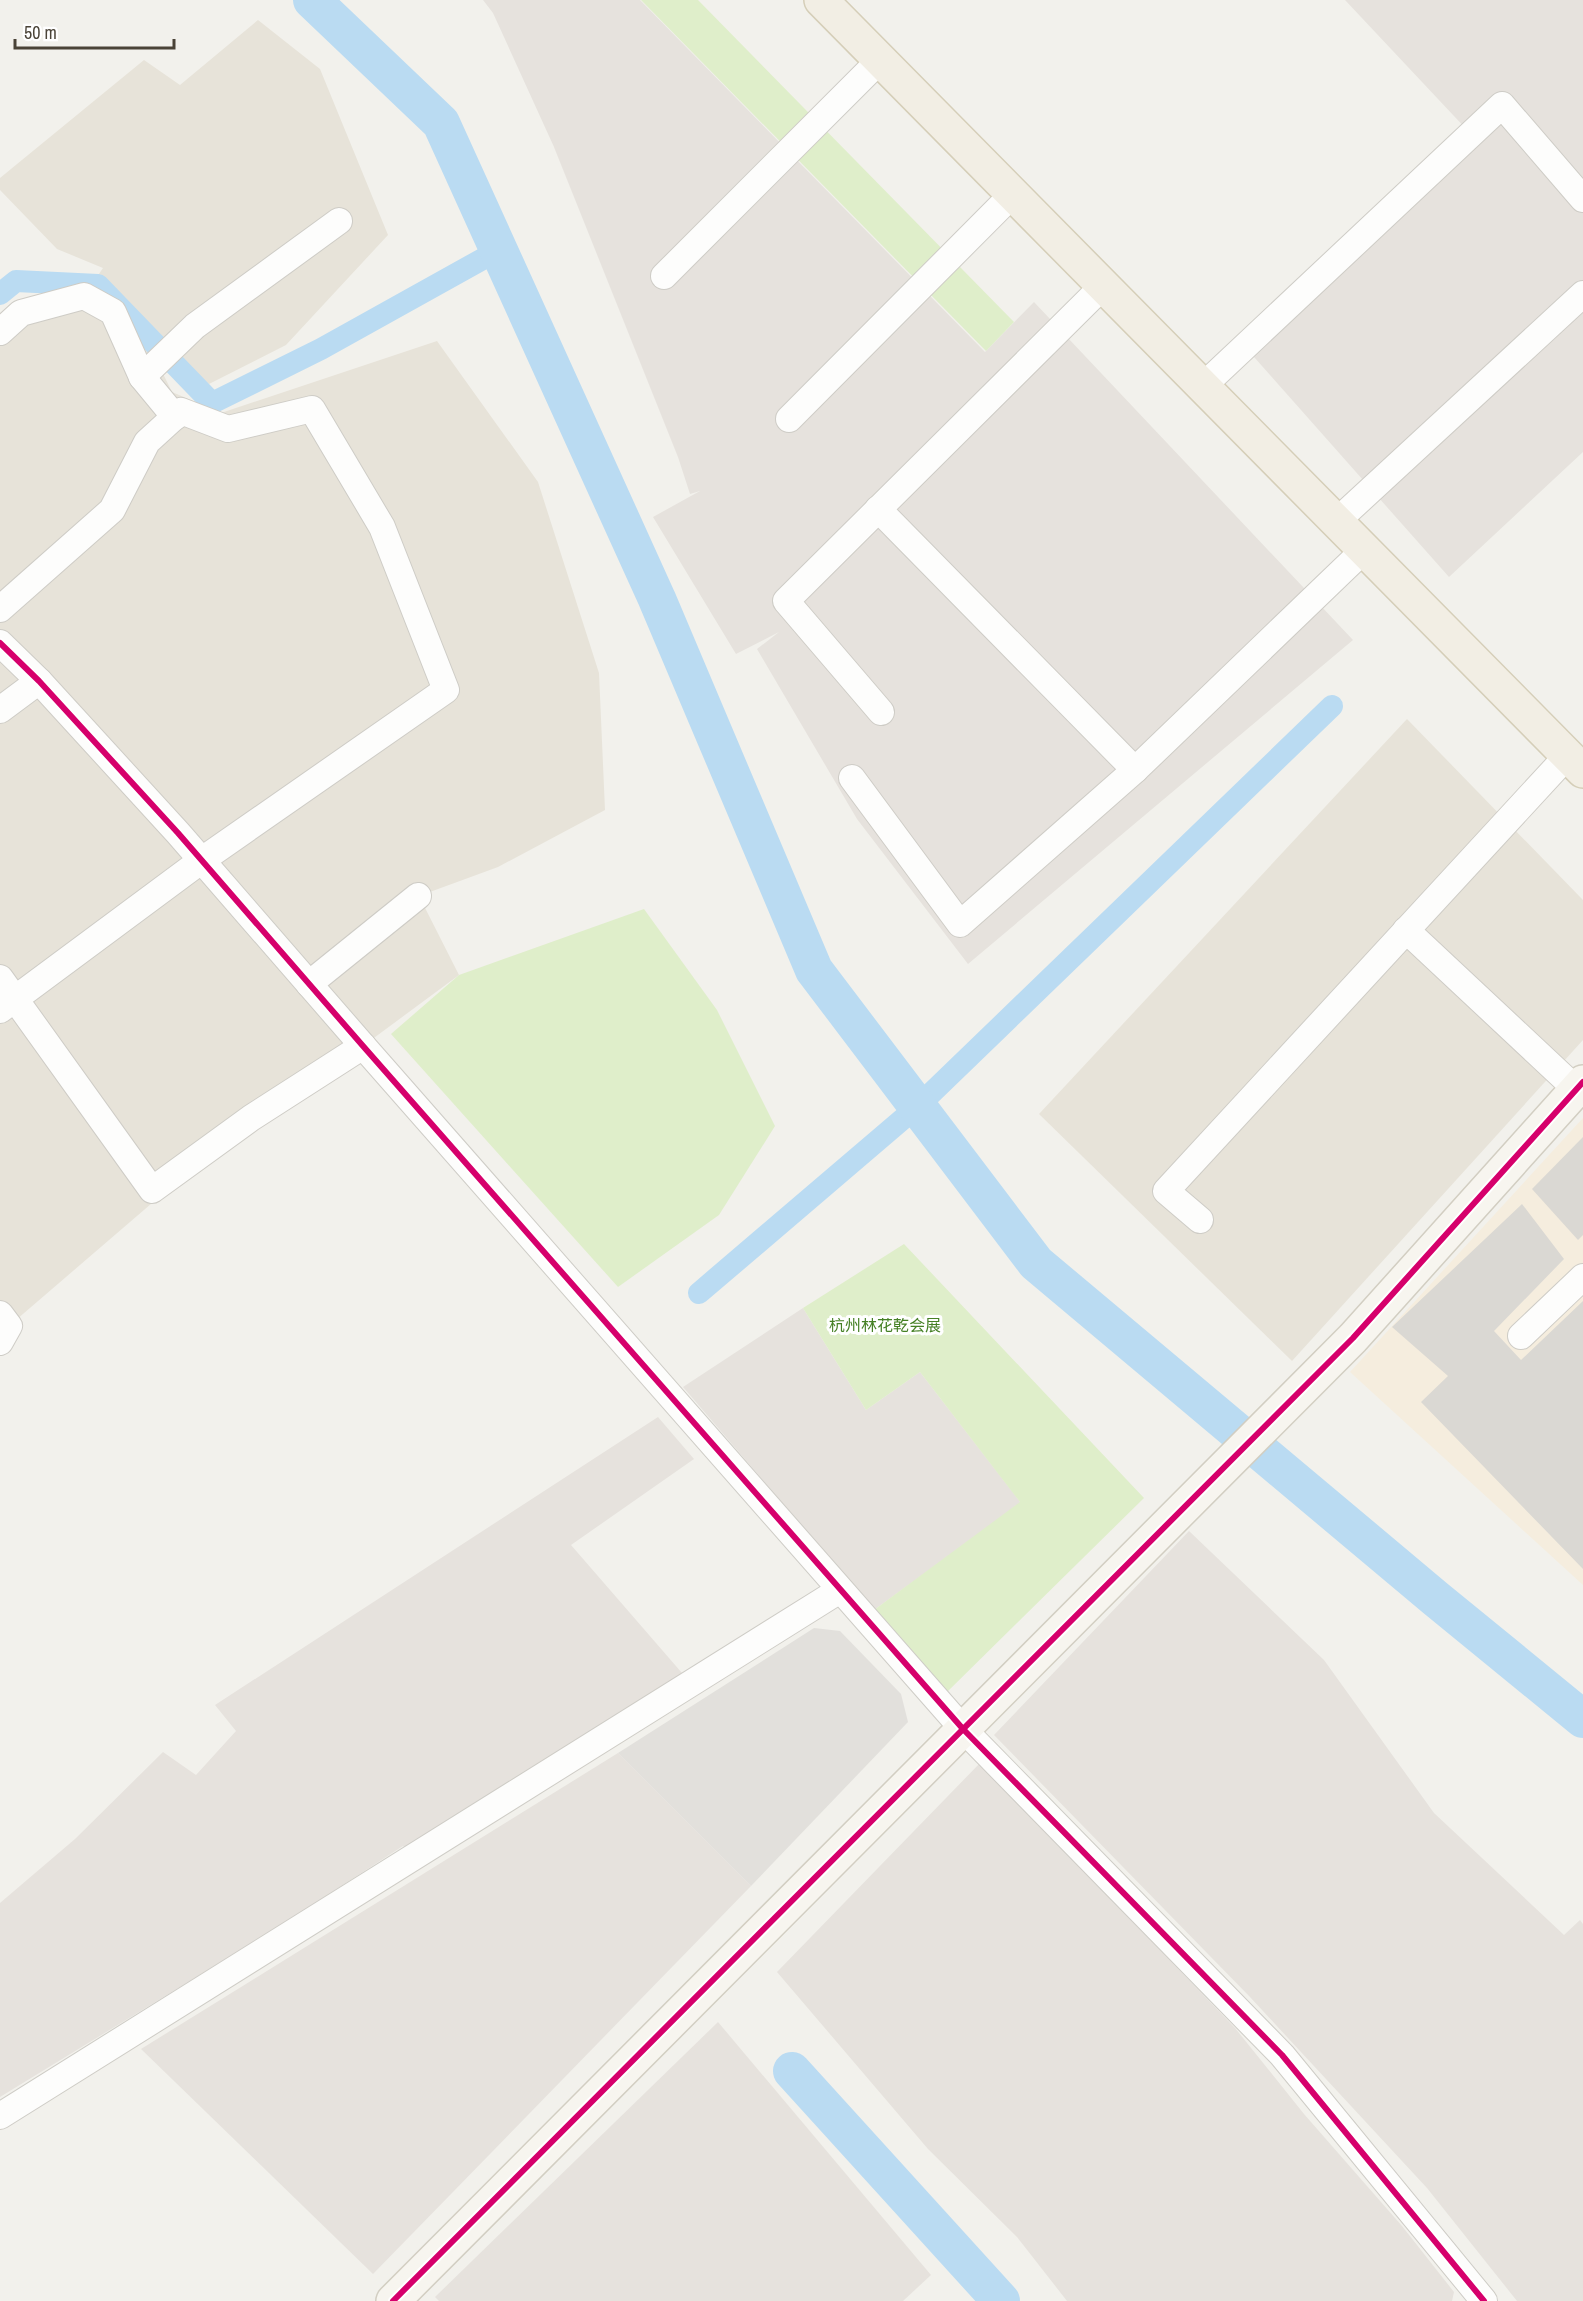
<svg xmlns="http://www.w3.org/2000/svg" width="1583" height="2301" viewBox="0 0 1583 2301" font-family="'Archivo Narrow','Noto Sans SC',sans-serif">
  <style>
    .residential { fill: #e7e3d9 }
    .commercial { fill: #f5edde }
    .industrial { fill: #e6e2dd }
    .green { fill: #dfeeca }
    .parking { fill: #e2e0dc }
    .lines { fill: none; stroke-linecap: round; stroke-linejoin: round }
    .canal { stroke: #badbf2; stroke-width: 22 }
    .river { stroke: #badbf2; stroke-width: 38 }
    .building { fill: #dad8d3 }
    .street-casing { stroke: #ceccc6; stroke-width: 28 }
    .secondary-casing { stroke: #d2cec2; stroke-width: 36 }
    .primary-casing { stroke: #d5ceb8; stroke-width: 36 }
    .street { stroke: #fdfdfc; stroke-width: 26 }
    .secondary { stroke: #f7f5ef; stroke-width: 33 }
    .primary { stroke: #f2eee4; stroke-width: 33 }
    .cycleway-casing { stroke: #fff; stroke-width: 10 }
    .cycleway { stroke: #d6006c; stroke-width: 6 }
    .labels { text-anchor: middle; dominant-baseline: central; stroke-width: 6; stroke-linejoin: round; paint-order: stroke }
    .park-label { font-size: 16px; fill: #458025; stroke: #fff }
  </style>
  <rect width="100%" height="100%" fill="#f2f1ec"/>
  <g class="residential">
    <polygon points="258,20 320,69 388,235 286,345 209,384 142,331 172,392 221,413 437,341 538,482 599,673 605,810 498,867 419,896 459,975 363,1046 251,1118 9,1326 0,1315 0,332 84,296 103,268 57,249 0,190 0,178 144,60 180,85"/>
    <polygon points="1407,719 1583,900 1583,1040 1292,1361 1039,1114"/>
  </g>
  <polygon class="commercial" points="1583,1118 1583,1585 1350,1372"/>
  <g class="industrial">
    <polygon points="483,0 640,0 985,352 1034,302 1353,640 968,964 857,819 757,649 779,632 736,654 653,517 700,491 690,494 678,457 554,147 493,13"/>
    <polygon points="1345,0 1583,0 1583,452 1449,577 1238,339 1469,132"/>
    <polygon points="803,1308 866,1410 920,1372 1021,1503 874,1610 683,1387"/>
    <polygon points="658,1417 694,1459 571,1545 682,1673 414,1857 403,1846 278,1927 0,2097 0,1903 75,1839 163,1752 196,1775 236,1731 215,1705"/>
    <polygon points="1189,1531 1324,1660 1434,1813 1564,1935 1580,1920 1583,1924 1583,2301 1517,2301 1427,2188 1250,1997 994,1735"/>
    <polygon points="618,1753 751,1886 373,2274 141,2049"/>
    <polygon points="980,1763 1235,2028 1304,2114 1402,2226 1454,2292 1452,2301 1067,2301 1017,2237 928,2149 777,1972"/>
    <polygon points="718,2022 931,2275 903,2301 439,2301 435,2297"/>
  </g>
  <g class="green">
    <polygon points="641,0 698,0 1014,322 986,351"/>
    <polygon points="644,909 717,1010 775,1126 719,1215 618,1287 391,1034 459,975"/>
    <polygon points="904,1244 1144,1498 944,1695 874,1610 1020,1502 920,1372 866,1410 803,1308"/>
  </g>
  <polygon class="parking" points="814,1628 840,1631 901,1694 908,1722 751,1886 618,1753"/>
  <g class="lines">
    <g class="canal">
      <polyline points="0,294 16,281 98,285 212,403 321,349 499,250"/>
      <polyline points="699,1293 918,1106 1332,706"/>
    </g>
    <g class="river">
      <polyline points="312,0 441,123 657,599 814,970 1036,1263 1435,1598 1583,1719"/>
      <polyline points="792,2071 1001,2301"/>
    </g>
  </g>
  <g class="building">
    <polygon points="1583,1137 1583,1235 1578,1240 1532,1189"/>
    <polygon points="1522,1204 1564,1259 1494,1331 1521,1360 1583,1301 1583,1569 1421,1402 1448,1376 1392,1327"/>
  </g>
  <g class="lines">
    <defs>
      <g id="street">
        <polyline points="664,276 880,60"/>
        <polyline points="0,332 21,313 84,296 113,312 142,377 175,417"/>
        <polyline points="142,377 195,326 339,221"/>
        <polyline points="1203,386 1502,105 1583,199"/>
        <polyline points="789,419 1013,194"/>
        <polyline points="878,509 1135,770 1365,549"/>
        <polyline points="1337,521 1583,294"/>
        <polyline points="0,609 112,510 147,442 181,411 228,429 312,409 382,527 446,690 202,860 0,1010"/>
        <polyline points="0,643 39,681 178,833 363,1046 963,1729 1282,2055 1484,2301"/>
        <polyline points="0,710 39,681"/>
        <polyline points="881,712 786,601 1104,285"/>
        <polyline points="852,778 960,924 1135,770"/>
        <polyline points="1406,930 1576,1089"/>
        <polyline points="0,978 152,1190 251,1118 363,1046"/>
        <polyline points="309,984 418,896"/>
        <polyline points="1200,1220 1166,1191 1568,755"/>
        <polyline points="0,1314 9,1326 0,1342"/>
        <polyline points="1521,1336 1583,1277"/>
        <polyline points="0,2116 840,1590"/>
      </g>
      <polyline id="secondary" points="393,2301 1353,1338 1583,1082"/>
      <polyline id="primary" points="821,0 1583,771"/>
    </defs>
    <use href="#street" class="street-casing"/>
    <use href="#secondary" class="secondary-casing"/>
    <use href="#primary" class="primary-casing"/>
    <use href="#street" class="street"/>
    <use href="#secondary" class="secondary"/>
    <use href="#primary" class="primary"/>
    <defs>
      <g id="cycleway">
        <polyline points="0,643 39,681 178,833 363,1046 963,1729 1282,2055 1484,2301"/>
        <polyline points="393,2301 1353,1338 1583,1082"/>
      </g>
    </defs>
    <use href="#cycleway" class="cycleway-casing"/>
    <use href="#cycleway" class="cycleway"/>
  </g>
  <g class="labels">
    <g class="park-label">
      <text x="885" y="1325">杭州林花乾会展</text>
    </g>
  </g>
  <path d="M15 39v9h159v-9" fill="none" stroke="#4a4337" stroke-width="3"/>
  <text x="24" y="39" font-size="18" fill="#4a4337" stroke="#ffffff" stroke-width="4.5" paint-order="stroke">50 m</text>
</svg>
